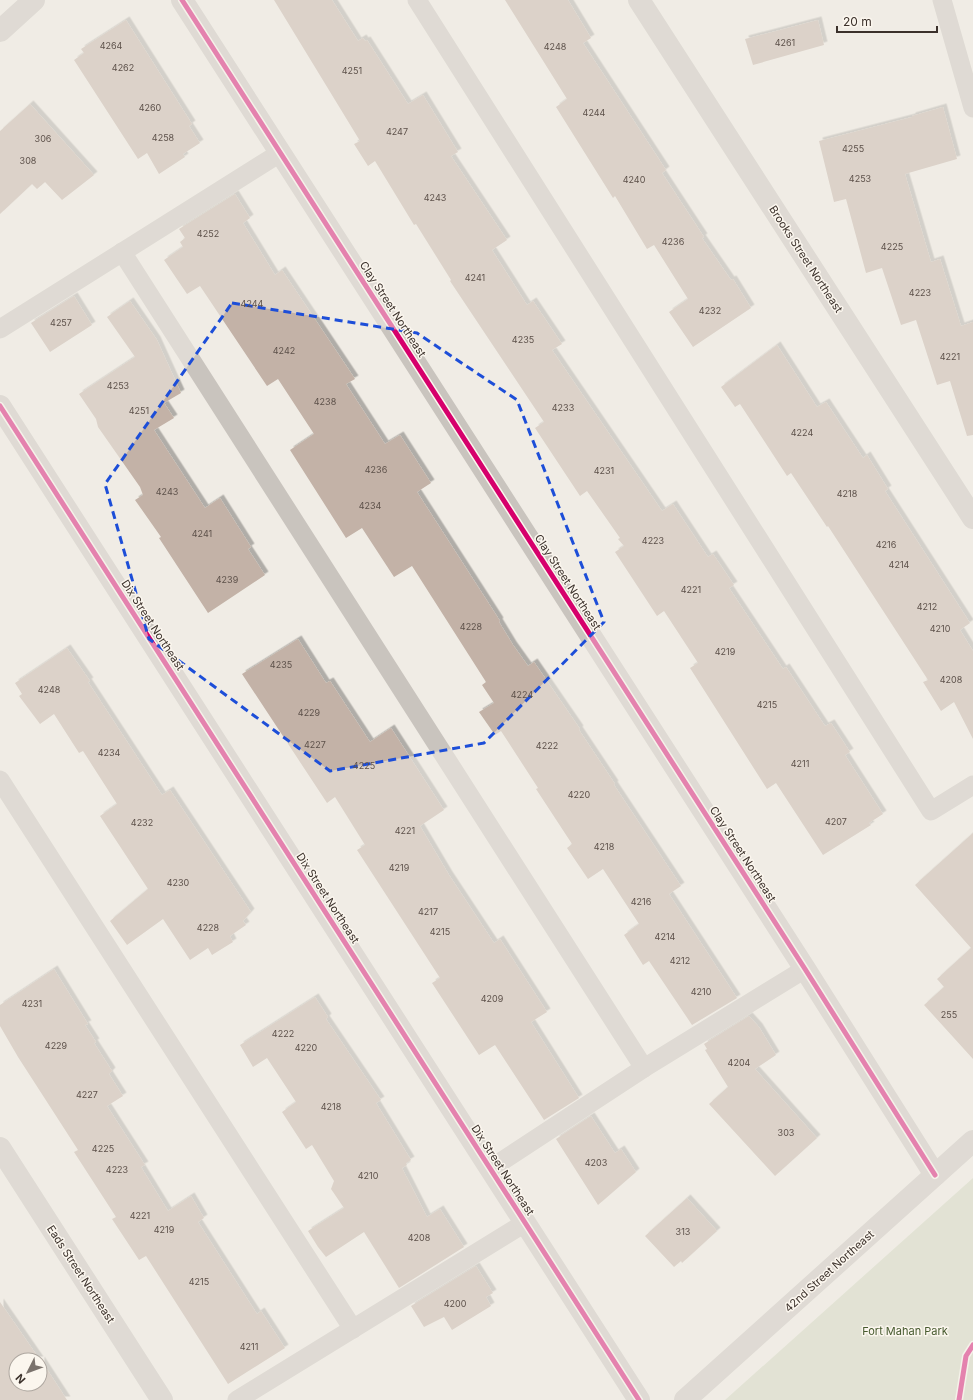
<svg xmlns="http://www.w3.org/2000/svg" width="973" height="1400" viewBox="0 0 973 1400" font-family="Inter,sans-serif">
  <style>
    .green { fill: #d0d6bf }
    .building { fill: #c3b2a7; filter: url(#shadow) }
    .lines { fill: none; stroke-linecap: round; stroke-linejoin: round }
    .lane { stroke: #c9c4be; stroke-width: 19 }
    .street { stroke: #c9c4be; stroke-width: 22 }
    .cycleway-casing { stroke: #fbf6ee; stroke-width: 8 }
    .cycleway { stroke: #d6006c; stroke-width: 5 }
    .marked { fill: none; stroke: #1d4ed8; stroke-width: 3; stroke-dasharray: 8 5; stroke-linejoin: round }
    .labels { text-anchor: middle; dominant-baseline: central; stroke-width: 3; stroke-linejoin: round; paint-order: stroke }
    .number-label { font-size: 9px; fill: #5d514a }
    .street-label { font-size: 11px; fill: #3b312b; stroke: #fbf6ee }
    .park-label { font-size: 11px; fill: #465a2e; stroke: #fbf6ee }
  </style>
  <defs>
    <filter id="shadow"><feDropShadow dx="3.5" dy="-3.5" stdDeviation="0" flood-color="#0004"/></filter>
  </defs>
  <rect width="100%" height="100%" fill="#f0ece5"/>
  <polygon class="green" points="973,1178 973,1400 725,1400"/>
  <g class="building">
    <polygon points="274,0 332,0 358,41 363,38 365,41 367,40 408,104 423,95 458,152 451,156 507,240 492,250 527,305 533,301 562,344 552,350 662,511 673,504 708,557 713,554 734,585 729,588 783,669 786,667 825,726 831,723 850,752 845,755 883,814 869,823 871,825 823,855 776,783 767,789 690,668 698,663 664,611 657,616 615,552 624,546 618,539 620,538 587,491 580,496 535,428 544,422 450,281 451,280 416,224 414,225 375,161 368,166 354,144 360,141"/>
    <polygon points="505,0 568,0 591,38 583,43 666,170 662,173 704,237 702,238 731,280 733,279 751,308 693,347 669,312 688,299 654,245 647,249 615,196 613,198 556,107 567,99"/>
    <polygon points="126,20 192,124 189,126 200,143 183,154 185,157 159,174 147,153 138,159 74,60 84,53 81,49"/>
    <polygon points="818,20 824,45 753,65 745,39"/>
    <polygon points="30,104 94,175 62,200 45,182 37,189 32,184 0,214 0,131"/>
    <polygon points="943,107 957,159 905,174 931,262 940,259 961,326 973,322 973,435 967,436 950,381 937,385 916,320 901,325 882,268 866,273 846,199 834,202 819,141 912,117 912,116"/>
    <polygon points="235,194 250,218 243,223 275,275 282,270 355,379 346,384 385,444 400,435 431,483 417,492 500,621 499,622 513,645 528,666 534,662 580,729 579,730 615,784 614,785 681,886 669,894 737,998 692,1025 649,961 643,965 624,935 639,924 603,869 588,879 567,848 572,844 536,789 538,788 501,731 495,735 479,712 494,703 482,685 486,682 412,566 394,577 362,528 346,538 290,450 314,434 278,379 267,386 200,286 187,294 164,260 183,247 180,242 185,238 179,229"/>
    <polygon points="74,296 92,325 50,352 31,323"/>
    <polygon points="130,301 157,340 181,393 164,403 174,418 154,430 205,508 220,498 251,547 248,549 265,575 208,613 159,538 161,537 135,500 143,495 140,487 98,427 96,419 79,394 135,357 107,317"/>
    <polygon points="777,345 817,407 826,402 863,458 867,455 888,489 885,491 970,623 960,630 973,651 973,739 954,702 941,711 923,682 928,680 828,526 827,527 791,473 787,476 740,404 735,407 721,387"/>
    <polygon points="298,639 326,683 330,681 370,742 391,728 444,810 420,826 449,875 494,943 500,939 547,1012 531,1022 579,1098 544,1120 495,1045 479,1055 432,983 440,978 357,850 365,845 335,797 327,803 242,674"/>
    <polygon points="67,648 90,681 88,682 162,795 170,790 251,912 243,921 246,925 230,936 233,942 212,955 208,948 190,960 163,919 127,945 110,921 148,889 100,816 117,804 83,751 79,753 54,714 40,724 19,696 22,694 15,683"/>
    <polygon points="973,833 973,1059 924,1005 944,987 937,979 971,948 915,885"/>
    <polygon points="54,969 88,1024 85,1025 96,1042 94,1043 112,1071 109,1074 123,1096 107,1106 145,1165 141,1167 168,1211 191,1196 204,1218 198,1222 257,1314 261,1311 285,1348 228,1384 146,1256 139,1260 112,1219 116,1217 74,1152 78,1150 18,1057 0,1026 0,1005"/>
    <polygon points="315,997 328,1017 326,1019 381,1100 376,1103 411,1160 406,1163 407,1165 402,1168 427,1217 440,1209 464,1247 399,1288 364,1232 326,1257 318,1247 308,1231 344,1208 331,1189 334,1181 312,1145 306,1149 282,1112 296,1102 267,1058 253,1067 240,1045"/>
    <polygon points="749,1016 759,1027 776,1055 755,1069 817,1138 775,1176 709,1104 728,1087 705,1050 707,1049 704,1044"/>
    <polygon points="591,1116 615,1153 621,1149 636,1172 598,1205 556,1139"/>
    <polygon points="687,1198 717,1231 682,1263 681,1261 674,1267 645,1236"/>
    <polygon points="476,1266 493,1293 486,1297 491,1306 452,1330 444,1317 424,1327 411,1306"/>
    <polygon points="0,1302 40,1360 16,1360 16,1384 40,1384 41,1360 67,1400 0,1400"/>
  </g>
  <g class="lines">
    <g class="lane">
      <polyline points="417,0 931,811 973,785"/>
      <polyline points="942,0 973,108"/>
      <polyline points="122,252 644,1068"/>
      <polyline points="0,329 280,153"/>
      <polyline points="0,780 353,1329"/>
      <polyline points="490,1169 644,1068 805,969"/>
      <polyline points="237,1400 525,1223"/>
    </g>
    <g class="street">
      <polyline points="182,0 805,969 935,1175"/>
      <polyline points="639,0 973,518"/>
      <polyline points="0,31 34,0"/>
      <polyline points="0,406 639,1400"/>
      <polyline points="0,1148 162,1400"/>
      <polyline points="685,1400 973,1141"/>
    </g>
    <defs>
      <g id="cycleway">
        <polyline points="182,0 805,969 935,1175"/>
        <polyline points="0,406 639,1400"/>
        <polyline points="959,1400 966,1356 973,1345"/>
      </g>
    </defs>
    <use href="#cycleway" class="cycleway-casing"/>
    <use href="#cycleway" class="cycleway"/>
  </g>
  <path d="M0 0H973V1400H0ZM232 303 417 333 517 400 604 622 484 743 330 771 149 639 105 484Z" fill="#f0ece5" fill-opacity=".55" fill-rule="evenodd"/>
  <path class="marked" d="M232 303 417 333 517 400 604 622 484 743 330 771 149 639 105 484Z"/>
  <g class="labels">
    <g class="number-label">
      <text x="785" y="42">4261</text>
      <text x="111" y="45">4264</text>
      <text x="555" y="46">4248</text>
      <text x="123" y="67">4262</text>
      <text x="352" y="70">4251</text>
      <text x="150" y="107">4260</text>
      <text x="594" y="112">4244</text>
      <text x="397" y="131">4247</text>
      <text x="163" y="137">4258</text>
      <text x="43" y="138">306</text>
      <text x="853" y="148">4255</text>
      <text x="28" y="160">308</text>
      <text x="860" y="178">4253</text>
      <text x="634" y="179">4240</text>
      <text x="435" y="197">4243</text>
      <text x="208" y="233">4252</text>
      <text x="673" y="241">4236</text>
      <text x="892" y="246">4225</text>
      <text x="475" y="277">4241</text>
      <text x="920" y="292">4223</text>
      <text x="252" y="303">4244</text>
      <text x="710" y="310">4232</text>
      <text x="61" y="322">4257</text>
      <text x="523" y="339">4235</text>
      <text x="284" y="350">4242</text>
      <text x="950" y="356">4221</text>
      <text x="118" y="385">4253</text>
      <text x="325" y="401">4238</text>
      <text x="563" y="407">4233</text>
      <text x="139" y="410">4251</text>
      <text x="802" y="432">4224</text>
      <text x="376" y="469">4236</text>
      <text x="604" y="470">4231</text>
      <text x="167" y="491">4243</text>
      <text x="847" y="493">4218</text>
      <text x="370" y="505">4234</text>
      <text x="202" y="533">4241</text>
      <text x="653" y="540">4223</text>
      <text x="886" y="544">4216</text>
      <text x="899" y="564">4214</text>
      <text x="227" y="579">4239</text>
      <text x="691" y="589">4221</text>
      <text x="927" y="606">4212</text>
      <text x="471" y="626">4228</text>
      <text x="940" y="628">4210</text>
      <text x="725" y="651">4219</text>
      <text x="281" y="664">4235</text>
      <text x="951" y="679">4208</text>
      <text x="49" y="689">4248</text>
      <text x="522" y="694">4224</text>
      <text x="767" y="704">4215</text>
      <text x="309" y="712">4229</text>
      <text x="315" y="744">4227</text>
      <text x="547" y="745">4222</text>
      <text x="109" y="752">4234</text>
      <text x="800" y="763">4211</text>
      <text x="364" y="765">4225</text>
      <text x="579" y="794">4220</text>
      <text x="836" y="821">4207</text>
      <text x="142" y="822">4232</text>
      <text x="405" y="830">4221</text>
      <text x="604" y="846">4218</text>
      <text x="399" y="867">4219</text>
      <text x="178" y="882">4230</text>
      <text x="641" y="901">4216</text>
      <text x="428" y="911">4217</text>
      <text x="208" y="927">4228</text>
      <text x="440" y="931">4215</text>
      <text x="665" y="936">4214</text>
      <text x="680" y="960">4212</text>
      <text x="701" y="991">4210</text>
      <text x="492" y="998">4209</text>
      <text x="32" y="1003">4231</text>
      <text x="949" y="1014">255</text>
      <text x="283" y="1033">4222</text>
      <text x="56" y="1045">4229</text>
      <text x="306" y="1047">4220</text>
      <text x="739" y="1062">4204</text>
      <text x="87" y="1094">4227</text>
      <text x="331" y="1106">4218</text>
      <text x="786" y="1132">303</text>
      <text x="103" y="1148">4225</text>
      <text x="596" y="1162">4203</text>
      <text x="117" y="1169">4223</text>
      <text x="368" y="1175">4210</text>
      <text x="140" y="1215">4221</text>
      <text x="164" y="1229">4219</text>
      <text x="683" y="1231">313</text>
      <text x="419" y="1237">4208</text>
      <text x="199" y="1281">4215</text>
      <text x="455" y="1303">4200</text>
      <text x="249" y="1346">4211</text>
    </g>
    <g class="street-label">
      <text transform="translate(806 259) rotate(57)">Brooks Street Northeast</text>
      <text transform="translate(393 309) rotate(57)">Clay Street Northeast</text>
      <text transform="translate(568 582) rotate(57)">Clay Street Northeast</text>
      <text transform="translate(153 625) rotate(57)">Dix Street Northeast</text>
      <text transform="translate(743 854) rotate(57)">Clay Street Northeast</text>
      <text transform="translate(328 898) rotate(57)">Dix Street Northeast</text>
      <text transform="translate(503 1170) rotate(57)">Dix Street Northeast</text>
      <text transform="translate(829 1271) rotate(-42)">42nd Street Northeast</text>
      <text transform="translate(81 1274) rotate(57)">Eads Street Northeast</text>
    </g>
    <g class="park-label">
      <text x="905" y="1331">Fort Mahan Park</text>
    </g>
  </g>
  <g transform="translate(28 1372) rotate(228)"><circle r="19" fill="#fbf6ee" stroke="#aea7a0"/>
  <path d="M0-3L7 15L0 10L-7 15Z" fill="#7a726c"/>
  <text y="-6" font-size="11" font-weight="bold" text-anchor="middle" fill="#3b312b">N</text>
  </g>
  <path d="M837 26v6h100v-6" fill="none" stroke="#3b312b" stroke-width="2"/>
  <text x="843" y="26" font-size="12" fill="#3b312b" stroke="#fbf6ee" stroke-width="3" paint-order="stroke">20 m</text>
</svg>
